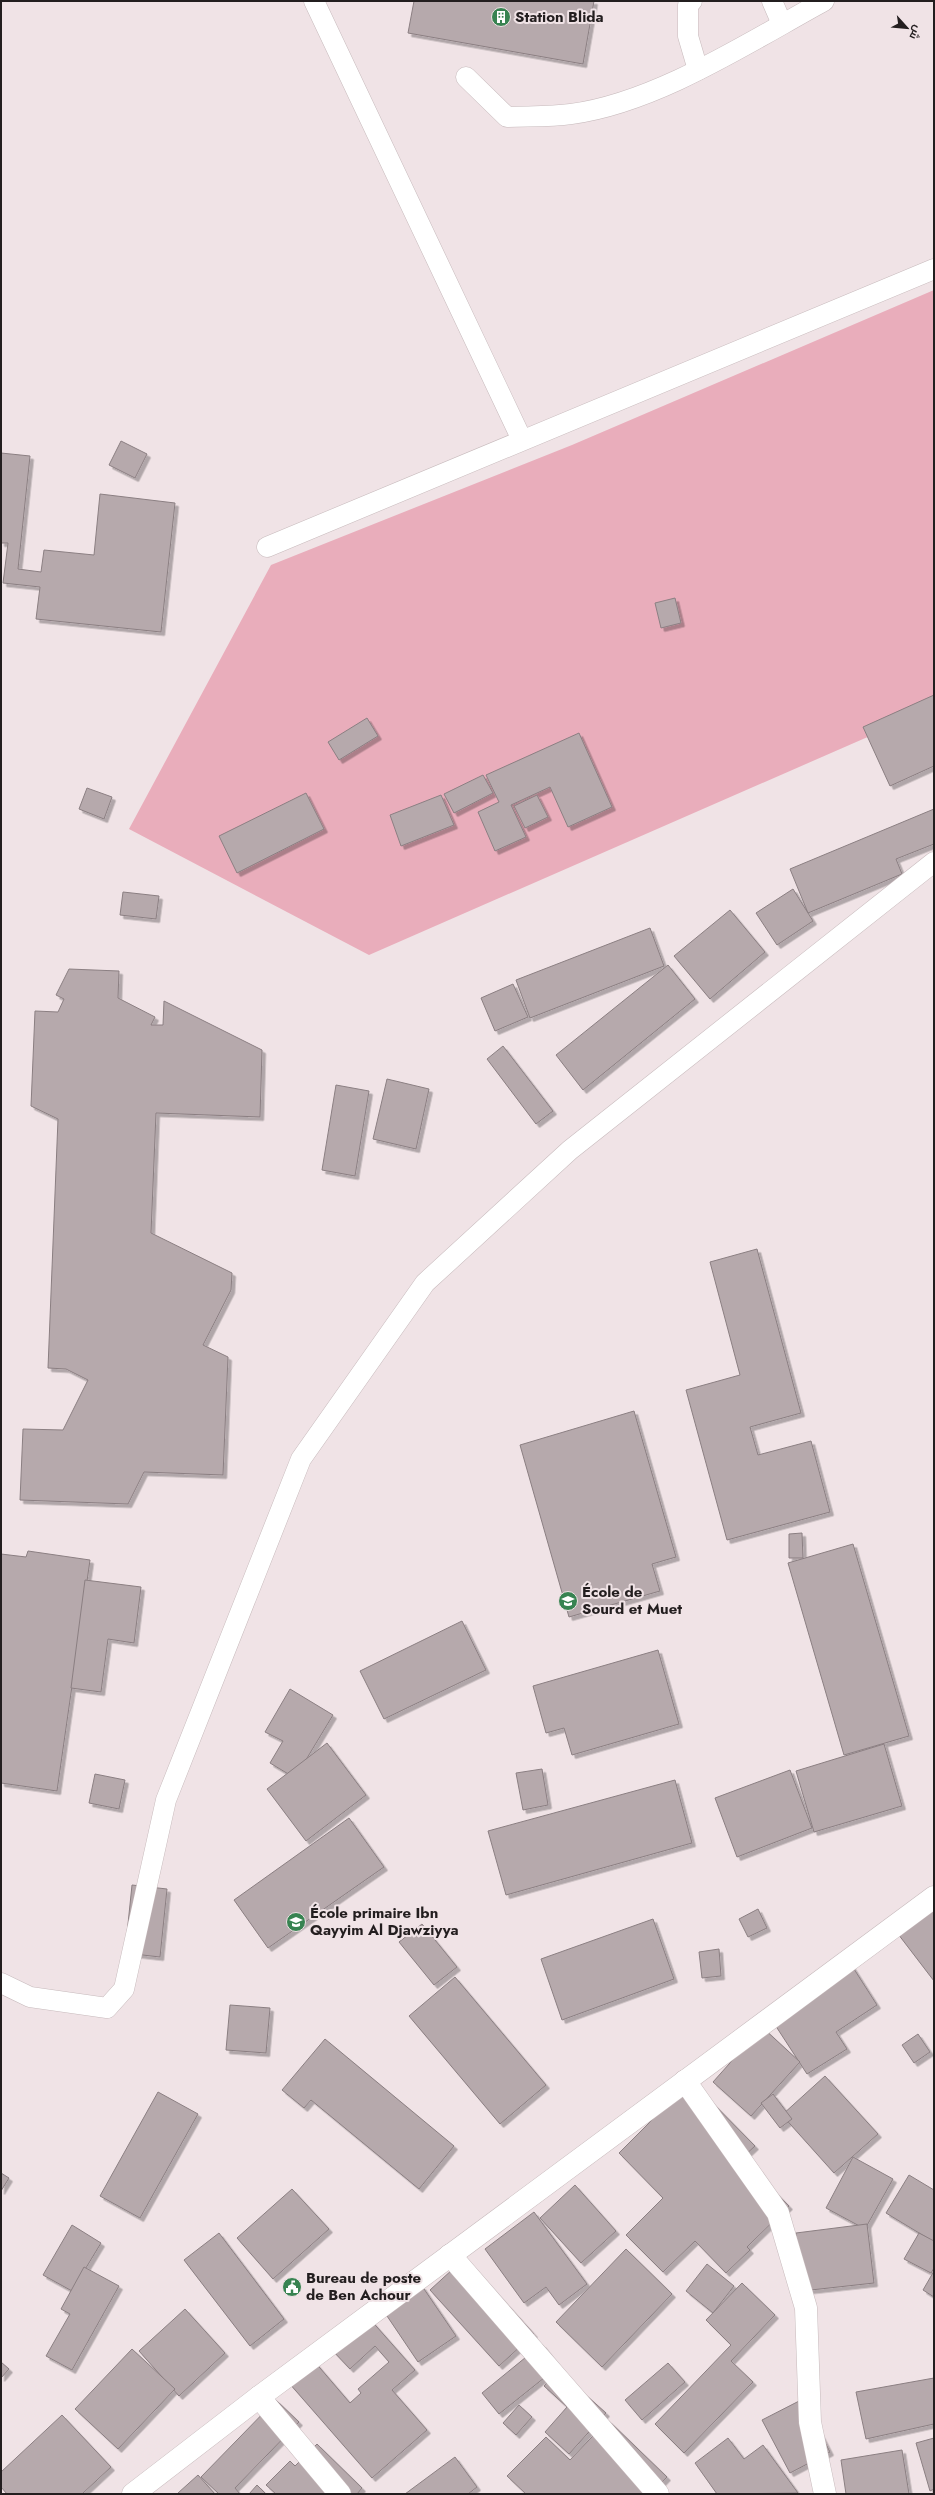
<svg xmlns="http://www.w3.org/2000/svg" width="935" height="2495" viewBox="0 0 935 2495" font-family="Jost,Cairo,sans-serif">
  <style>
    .green { fill: #e9adbb }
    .building { fill: #b6a9ac; stroke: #8b7f82; filter: url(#shadow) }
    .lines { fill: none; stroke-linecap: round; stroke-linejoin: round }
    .service-casing { stroke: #c7babc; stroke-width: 21 }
    .minor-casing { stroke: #c7babc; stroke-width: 23 }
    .tertiary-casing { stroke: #c7babc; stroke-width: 23 }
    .service { stroke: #fff; stroke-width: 20 }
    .minor { stroke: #fff; stroke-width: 22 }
    .tertiary { stroke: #fff; stroke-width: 22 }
    .labels { text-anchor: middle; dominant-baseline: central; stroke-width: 4; stroke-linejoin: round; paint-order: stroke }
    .poi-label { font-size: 15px; font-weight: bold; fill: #231e1f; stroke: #f0e3e6; text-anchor: start }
  </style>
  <defs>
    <filter id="shadow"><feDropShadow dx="3.5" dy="3.5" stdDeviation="0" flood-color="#0004"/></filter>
  </defs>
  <rect width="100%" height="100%" fill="#f0e3e6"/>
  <polygon class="green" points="934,290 934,708 369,955 129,829 271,565 572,445"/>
  <g class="building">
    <polygon points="414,1 594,1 583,64 408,33"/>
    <polygon points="121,441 147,454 135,478 109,465"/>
    <polygon points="1,453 30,456 18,569 41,572 44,550 94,555 100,494 175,503 161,632 36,619 40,587 3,583 8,543 1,543"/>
    <polygon points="675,598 681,623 661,628 655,603"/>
    <polygon points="934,695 934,766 890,786 863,727"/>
    <polygon points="367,718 378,736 339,760 328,742"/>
    <polygon points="579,733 612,807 568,827 550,787 511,805 526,837 495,851 478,812 499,802 486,775"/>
    <polygon points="483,775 493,793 454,813 444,794"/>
    <polygon points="87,788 112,797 104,819 79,809"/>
    <polygon points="306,793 324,829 237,873 219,836"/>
    <polygon points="441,795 454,825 401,846 390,815"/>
    <polygon points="537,795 548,817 525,828 514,806"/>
    <polygon points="934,809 934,844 896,859 902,874 808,913 790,869"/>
    <polygon points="793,889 813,921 777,945 756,913"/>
    <polygon points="123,892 159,896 156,919 120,915"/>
    <polygon points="730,910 765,952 710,999 674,956"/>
    <polygon points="650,928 664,966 530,1018 516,980"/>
    <polygon points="668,965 695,999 583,1090 556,1055"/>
    <polygon points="69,969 119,971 118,998 155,1017 151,1025 163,1025 164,1001 262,1050 260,1117 156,1113 151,1233 232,1273 231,1290 203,1345 228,1357 223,1475 144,1472 128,1504 20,1500 23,1429 63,1430 88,1380 66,1369 48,1368 58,1119 31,1106 35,1011 58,1012 64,999 56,995"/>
    <polygon points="513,984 528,1017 495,1031 481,998"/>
    <polygon points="503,1046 553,1111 536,1124 487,1059"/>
    <polygon points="387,1079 429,1089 416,1149 373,1139"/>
    <polygon points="336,1085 369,1091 355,1176 322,1170"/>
    <polygon points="757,1249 801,1413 750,1427 758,1455 811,1441 830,1512 727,1540 686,1390 740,1375 710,1262"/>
    <polygon points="634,1411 676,1557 652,1564 660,1591 569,1617 520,1445"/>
    <polygon points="802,1533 803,1558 789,1558 789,1534"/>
    <polygon points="853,1544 909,1736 844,1755 788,1563"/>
    <polygon points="28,1551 90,1560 57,1791 1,1783 1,1554 26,1557"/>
    <polygon points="85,1580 141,1587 134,1643 108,1639 101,1692 71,1688"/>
    <polygon points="462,1621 486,1670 384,1719 360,1671"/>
    <polygon points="658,1650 679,1724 572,1755 564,1728 546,1733 533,1686"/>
    <polygon points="290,1689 333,1715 295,1778 270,1763 283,1741 265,1732"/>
    <polygon points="327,1743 366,1795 306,1841 267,1789"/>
    <polygon points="884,1744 902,1806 814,1832 796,1771"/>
    <polygon points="542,1769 548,1805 523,1810 516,1773"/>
    <polygon points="790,1770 812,1828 737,1857 715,1798"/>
    <polygon points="95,1774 125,1780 119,1809 89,1803"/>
    <polygon points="675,1780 692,1843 506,1895 488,1831"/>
    <polygon points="349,1818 384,1867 268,1948 234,1900"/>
    <polygon points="132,1885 167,1889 160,1957 125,1953"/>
    <polygon points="934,1901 934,1981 895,1930"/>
    <polygon points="758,1909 767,1928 748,1937 739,1919"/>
    <polygon points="653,1919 674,1979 562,2020 541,1959"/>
    <polygon points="422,1924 457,1967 434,1985 399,1942"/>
    <polygon points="719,1949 721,1976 702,1978 699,1952"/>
    <polygon points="847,1958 877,2005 836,2032 847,2049 807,2074 766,2011"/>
    <polygon points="455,1977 546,2085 500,2124 409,2016"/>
    <polygon points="230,2005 270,2008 266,2053 226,2050"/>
    <polygon points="762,2027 800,2062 751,2116 713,2082"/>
    <polygon points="918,2034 930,2052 914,2063 902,2045"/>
    <polygon points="325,2039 454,2146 419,2189 311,2100 304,2108 282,2090"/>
    <polygon points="825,2076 878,2134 834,2173 782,2115"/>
    <polygon points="691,2081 755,2146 742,2158 789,2206 747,2247 750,2250 726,2273 695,2241 663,2272 626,2235 663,2198 619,2153"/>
    <polygon points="158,2092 198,2114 140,2218 100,2196"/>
    <polygon points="773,2094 792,2119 780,2128 761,2103"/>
    <polygon points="853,2157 893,2179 865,2229 826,2208"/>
    <polygon points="1,2173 9,2178 1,2191"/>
    <polygon points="909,2175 934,2190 934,2242 886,2213"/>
    <polygon points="575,2185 616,2231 581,2263 540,2218"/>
    <polygon points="292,2189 329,2229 273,2279 237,2238"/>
    <polygon points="534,2212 587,2284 559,2305 546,2287 524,2303 485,2249"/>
    <polygon points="867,2224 874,2283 802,2291 796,2233"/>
    <polygon points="72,2225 101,2243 72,2291 43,2275"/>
    <polygon points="219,2233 284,2319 250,2346 184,2260"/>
    <polygon points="919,2233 934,2241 934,2268 931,2273 904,2259"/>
    <polygon points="626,2249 672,2294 602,2367 556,2322"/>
    <polygon points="465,2258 534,2334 499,2366 430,2290"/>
    <polygon points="707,2264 734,2286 713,2313 686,2291"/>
    <polygon points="84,2267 119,2286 72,2370 46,2356 70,2314 61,2309"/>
    <polygon points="934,2271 934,2297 923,2290"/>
    <polygon points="742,2283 775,2315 731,2361 753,2382 684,2453 655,2424 731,2345 706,2320"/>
    <polygon points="422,2286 456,2336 418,2362 385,2313"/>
    <polygon points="185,2309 225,2353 179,2396 139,2351"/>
    <polygon points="369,2318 415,2370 392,2390 427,2430 372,2478 289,2383 314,2361 350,2403 361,2393 358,2389 389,2362 375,2346 350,2369 332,2350"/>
    <polygon points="542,2344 559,2366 499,2414 482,2393"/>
    <polygon points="132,2349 175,2389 118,2449 75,2409"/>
    <polygon points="1,2362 9,2369 1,2378"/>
    <polygon points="668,2363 685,2382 642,2420 625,2400"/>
    <polygon points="558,2370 606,2413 569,2454 545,2432 567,2407 544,2386"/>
    <polygon points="934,2378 934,2424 866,2439 856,2392"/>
    <polygon points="803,2399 830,2452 790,2473 762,2420"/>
    <polygon points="276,2400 299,2422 235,2488 240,2494 219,2494 201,2477"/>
    <polygon points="519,2405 532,2417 516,2435 503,2423"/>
    <polygon points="62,2415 111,2467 82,2494 7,2494 1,2487 1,2472"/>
    <polygon points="608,2420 667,2477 651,2494 526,2494 507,2476 546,2437 570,2460"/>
    <polygon points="728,2438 744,2459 763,2445 798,2493 717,2494 695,2463"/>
    <polygon points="934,2438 934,2489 930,2491 916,2443"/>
    <polygon points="317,2444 362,2488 357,2494 276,2494 266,2485 290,2461 295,2466"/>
    <polygon points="902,2450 909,2494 846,2494 841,2460"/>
    <polygon points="455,2457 477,2487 468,2494 405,2494"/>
    <polygon points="198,2475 215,2494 180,2494 178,2493"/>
    <polygon points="257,2485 266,2494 249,2494"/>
  </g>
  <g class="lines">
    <defs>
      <g id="service">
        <polyline points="314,1 522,440"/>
        <polyline points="692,1 688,5 688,36 698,70"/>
        <polyline points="772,1 782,24"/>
        <path d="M466 77 507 117C528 116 550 117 571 114 656 103 749 42 824 1"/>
        <polyline points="267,547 934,269"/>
        <polyline points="1,1983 30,1997 107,2008 124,1989 166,1800 301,1459 425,1283 570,1150 934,862"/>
      </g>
      <g id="minor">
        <polyline points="685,2081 778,2213 806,2308 810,2422 825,2494"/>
        <polyline points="450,2255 658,2494"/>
        <polyline points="259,2397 340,2494"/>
      </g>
      <polyline id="tertiary" points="133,2494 259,2397 934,1897"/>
    </defs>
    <use href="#service" class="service-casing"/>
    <use href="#minor" class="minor-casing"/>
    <use href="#tertiary" class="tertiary-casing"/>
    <use href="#service" class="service"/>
    <use href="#minor" class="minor"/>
    <use href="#tertiary" class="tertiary"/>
  </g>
  <defs>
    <symbol id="building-disc" viewBox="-11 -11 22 22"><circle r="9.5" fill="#378351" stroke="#f0e3e6"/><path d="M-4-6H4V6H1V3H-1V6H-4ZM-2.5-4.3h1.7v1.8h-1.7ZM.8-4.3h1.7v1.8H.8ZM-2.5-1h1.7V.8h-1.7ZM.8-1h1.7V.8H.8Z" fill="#fff"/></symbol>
    <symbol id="school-disc" viewBox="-11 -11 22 22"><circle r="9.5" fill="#378351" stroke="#f0e3e6"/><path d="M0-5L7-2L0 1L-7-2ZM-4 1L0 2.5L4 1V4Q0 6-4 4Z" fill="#fff"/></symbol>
    <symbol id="civic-disc" viewBox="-11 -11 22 22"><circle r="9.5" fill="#378351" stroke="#f0e3e6"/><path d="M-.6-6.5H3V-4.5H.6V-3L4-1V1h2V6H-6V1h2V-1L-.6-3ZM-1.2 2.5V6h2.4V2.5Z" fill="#fff"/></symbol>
  </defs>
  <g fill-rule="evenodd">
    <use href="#building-disc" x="490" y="6" width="22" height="22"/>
    <use href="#school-disc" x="557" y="1590" width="22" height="22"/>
    <use href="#school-disc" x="285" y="1911" width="22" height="22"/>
    <use href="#civic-disc" x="281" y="2276" width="22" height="22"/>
  </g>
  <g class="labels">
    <g class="poi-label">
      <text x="515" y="17">Station Blida</text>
      <text x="582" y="1592">École de<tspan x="582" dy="17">Sourd et Muet</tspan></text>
      <text x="310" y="1913">École primaire Ibn<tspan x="310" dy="17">Qayyim Al Djawziyya</tspan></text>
      <text x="306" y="2278">Bureau de poste<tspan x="306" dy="17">de Ben Achour</tspan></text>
    </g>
  </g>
  <rect width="935" height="2495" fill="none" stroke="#231e1f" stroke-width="4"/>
  <g transform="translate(907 28) rotate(117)" stroke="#f0e3e6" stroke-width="3" paint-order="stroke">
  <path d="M0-3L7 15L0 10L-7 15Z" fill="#231e1f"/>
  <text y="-6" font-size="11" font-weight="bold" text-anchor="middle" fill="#231e1f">ش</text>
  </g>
</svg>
